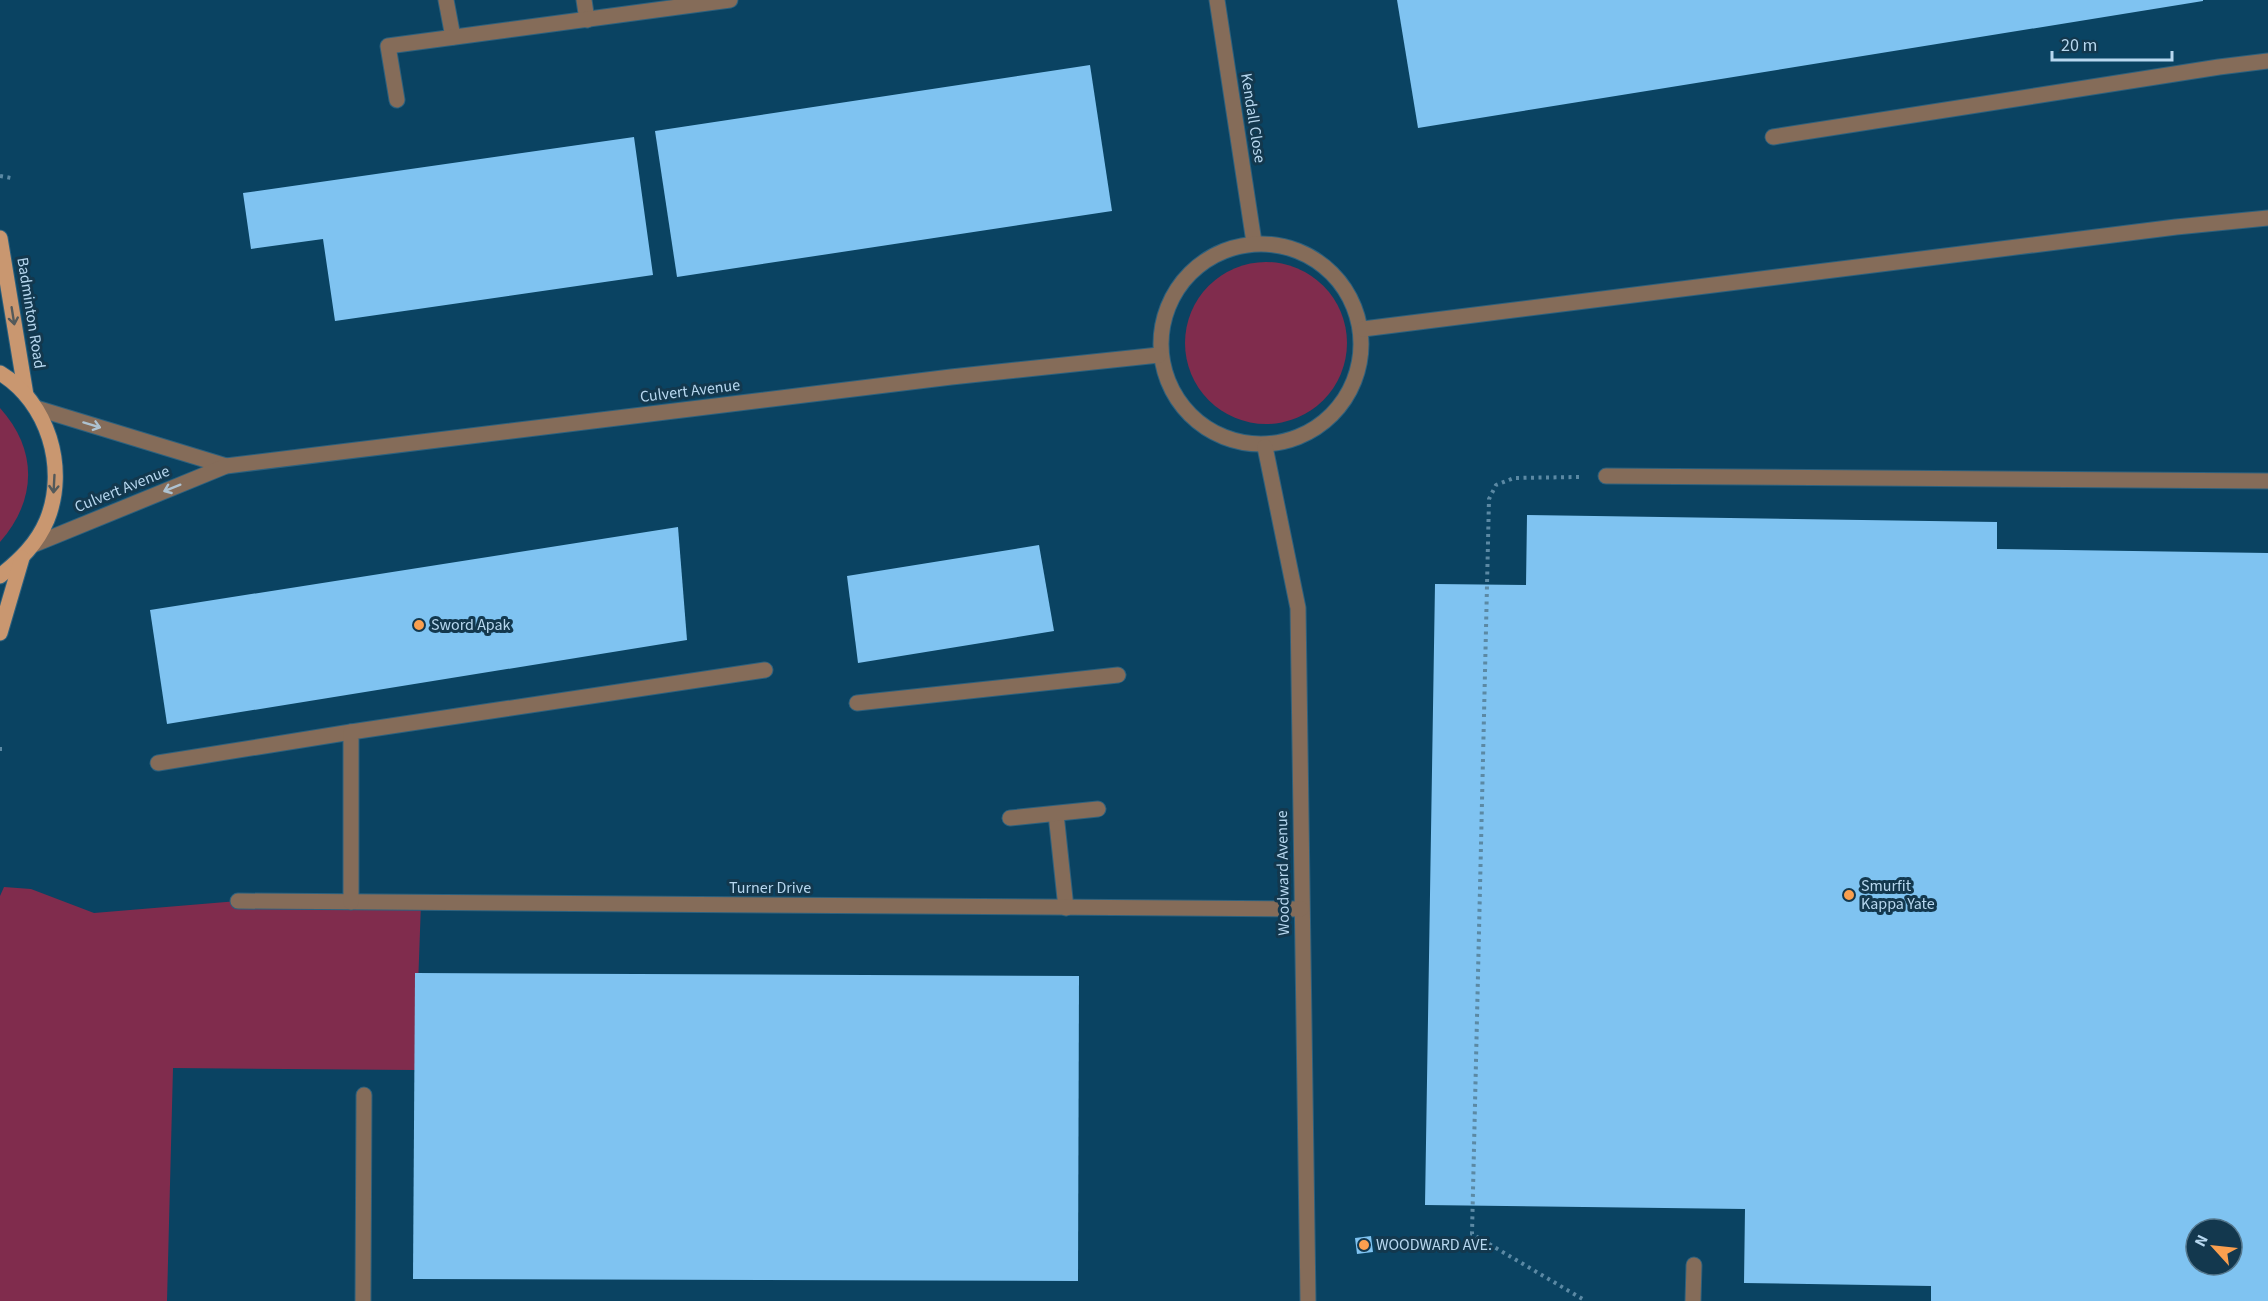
<svg xmlns="http://www.w3.org/2000/svg" width="2268" height="1301" viewBox="0 0 2268 1301" font-family="'Source Sans 3',sans-serif">
  <style>
    .green { fill: #802c4d }
    .building { fill: #7fc3f1; fill-rule: evenodd }
    .lines { fill: none; stroke-linecap: round; stroke-linejoin: round }
    .minor-casing { stroke: #2d617e; stroke-width: 17 }
    .major-casing { stroke: #2d617e; stroke-width: 17 }
    .path { stroke: #5b89a4; stroke-width: 4; stroke-dasharray: 3 4.5; stroke-linecap: butt }
    .minor { stroke: #856c59; stroke-width: 15 }
    .major { stroke: #c99770; stroke-width: 15 }
    .oneway { stroke: #53595a }
    .oneway2 { stroke: #adc2d1 }
    .poi-dot { fill: #fa9f4f; stroke: #13384e; stroke-width: 2 }
    .labels { text-anchor: middle; dominant-baseline: central; stroke-width: 6; stroke-linejoin: round; paint-order: stroke }
    .street-label { font-size: 16px; fill: #b7d7ef; stroke: #13384e }
    .poi-label { font-size: 16px; fill: #b7d7ef; stroke: #13384e; text-anchor: start }
  </style>
  <rect width="100%" height="100%" fill="#0a4362"/>
  <g class="green">
    <circle cx="1266" cy="343" r="81"/>
    <path d="M0 408C38 450 37 500 0 542Z"/>
    <polygon points="4,887 31,889 94,913 238,901 421,903 415,1070 173,1068 167,1301 0,1301 0,896"/>
  </g>
  <g class="building">
    <polygon points="1397,0 2203,0 2203,1 1418,128"/>
    <polygon points="1090,65 1112,211 677,277 655,131"/>
    <polygon points="634,137 653,275 335,321 323,239 251,249 243,193"/>
    <path d="M1527 515 1997 522V549L2268 553V1301H1931V1286L1744 1283 1745 1209 1425 1205 1435 584 1526 585ZM2196 1229H2232V1265H2196Z"/>
    <polygon points="678,527 687,640 167,724 150,610"/>
    <polygon points="1039,545 1054,631 858,663 847,576"/>
    <polygon points="415,973 1079,976 1078,1281 413,1279"/>
    <polygon points="1371,1236 1373,1252 1357,1254 1355,1238"/>
  </g>
  <g class="lines">
    <defs>
      <g id="minor">
        <polyline points="446,0 453,37"/>
        <polyline points="584,0 587,20"/>
        <polyline points="1217,0 1254,242"/>
        <polyline points="397,100 388,46 730,0"/>
        <polyline points="1773,137 2219,67 2268,61"/>
        <circle cx="1261" cy="344" r="100"/>
        <polyline points="1363,329 2176,227 2268,218"/>
        <polyline points="36,408 226,466"/>
        <polyline points="1265,447 1298,608 1308,1301"/>
        <polyline points="1606,476 2268,481"/>
        <polyline points="33,545 226,466 951,377 1159,355"/>
        <polyline points="857,703 1118,675"/>
        <polyline points="158,763 351,732"/>
        <polyline points="1056,814 1066,908"/>
        <polyline points="1010,818 1098,809"/>
        <polyline points="238,901 1301,909"/>
        <polyline points="351,902 351,732 765,670"/>
        <polyline points="363,1301 364,1095"/>
        <polyline points="1693,1301 1694,1265"/>
      </g>
      <g id="major">
        <polyline points="0,238 26,395"/>
        <path d="M0 373C48 402 68 468 47 520 37 544 20 560 0 576"/>
        <polyline points="0,633 22,558"/>
      </g>
    </defs>
    <use href="#minor" class="minor-casing"/>
    <use href="#major" class="major-casing"/>
    <g class="path">
      <polyline points="0,176 11,178"/>
      <polyline points="1579,477 1514,478 1496,485 1489,499 1472,1234 1586,1301"/>
      <polyline points="0,749 2,749"/>
    </g>
    <use href="#minor" class="minor"/>
    <use href="#major" class="major"/>
  </g>
  <defs><path id="oneway-shaft" d="M-6 0H5M1.5-3L5.5 0L1.5 3" fill="none" stroke-width="1.6" stroke-linecap="round" stroke-linejoin="round" transform="scale(1.5)"/></defs>
  <g class="oneway">
    <use href="#oneway-shaft" transform="translate(13 316) rotate(81)"/>
    <use href="#oneway-shaft" transform="translate(54 484) rotate(93)"/>
  </g>
  <g class="oneway2">
    <use href="#oneway-shaft" transform="translate(92 425) rotate(17)"/>
    <use href="#oneway-shaft" transform="translate(172 488) rotate(158)"/>
  </g>
  <g class="poi-dot">
    <circle cx="419" cy="625" r="6"/>
    <circle cx="1849" cy="895" r="6"/>
    <circle cx="1364" cy="1245" r="6"/>
  </g>
  <g class="labels">
    <g class="street-label">
      <text transform="translate(1253 118) rotate(81)">Kendall Close</text>
      <text transform="translate(31 313) rotate(81)">Badminton Road</text>
      <text transform="translate(690 391) rotate(-7)">Culvert Avenue</text>
      <text transform="translate(122 489) rotate(-22)">Culvert Avenue</text>
      <text transform="translate(1283 873) rotate(-91)">Woodward Avenue</text>
      <text x="770" y="888">Turner Drive</text>
    </g>
    <g class="poi-label">
      <text x="431" y="625">Sword Apak</text>
      <text x="1861" y="886">Smurfit<tspan x="1861" dy="18">Kappa Yate</tspan></text>
      <text x="1376" y="1245">WOODWARD AVE.</text>
    </g>
  </g>
  <g transform="translate(2214 1247) rotate(297)"><circle r="28" fill="#13384e" stroke="#55788e" stroke-width="1.5"/>
  <path d="M0-4.5L10 22L0 15L-10 22Z" fill="#fa9f4f"/>
  <text y="-9" font-size="16" font-weight="bold" text-anchor="middle" fill="#b7d7ef">N</text>
  </g>
  <path d="M2052 51v9h120v-9" fill="none" stroke="#b7d7ef" stroke-width="3"/>
  <text x="2061" y="51" font-size="18" fill="#b7d7ef" stroke="#13384e" stroke-width="4.5" paint-order="stroke">20 m</text>
</svg>
